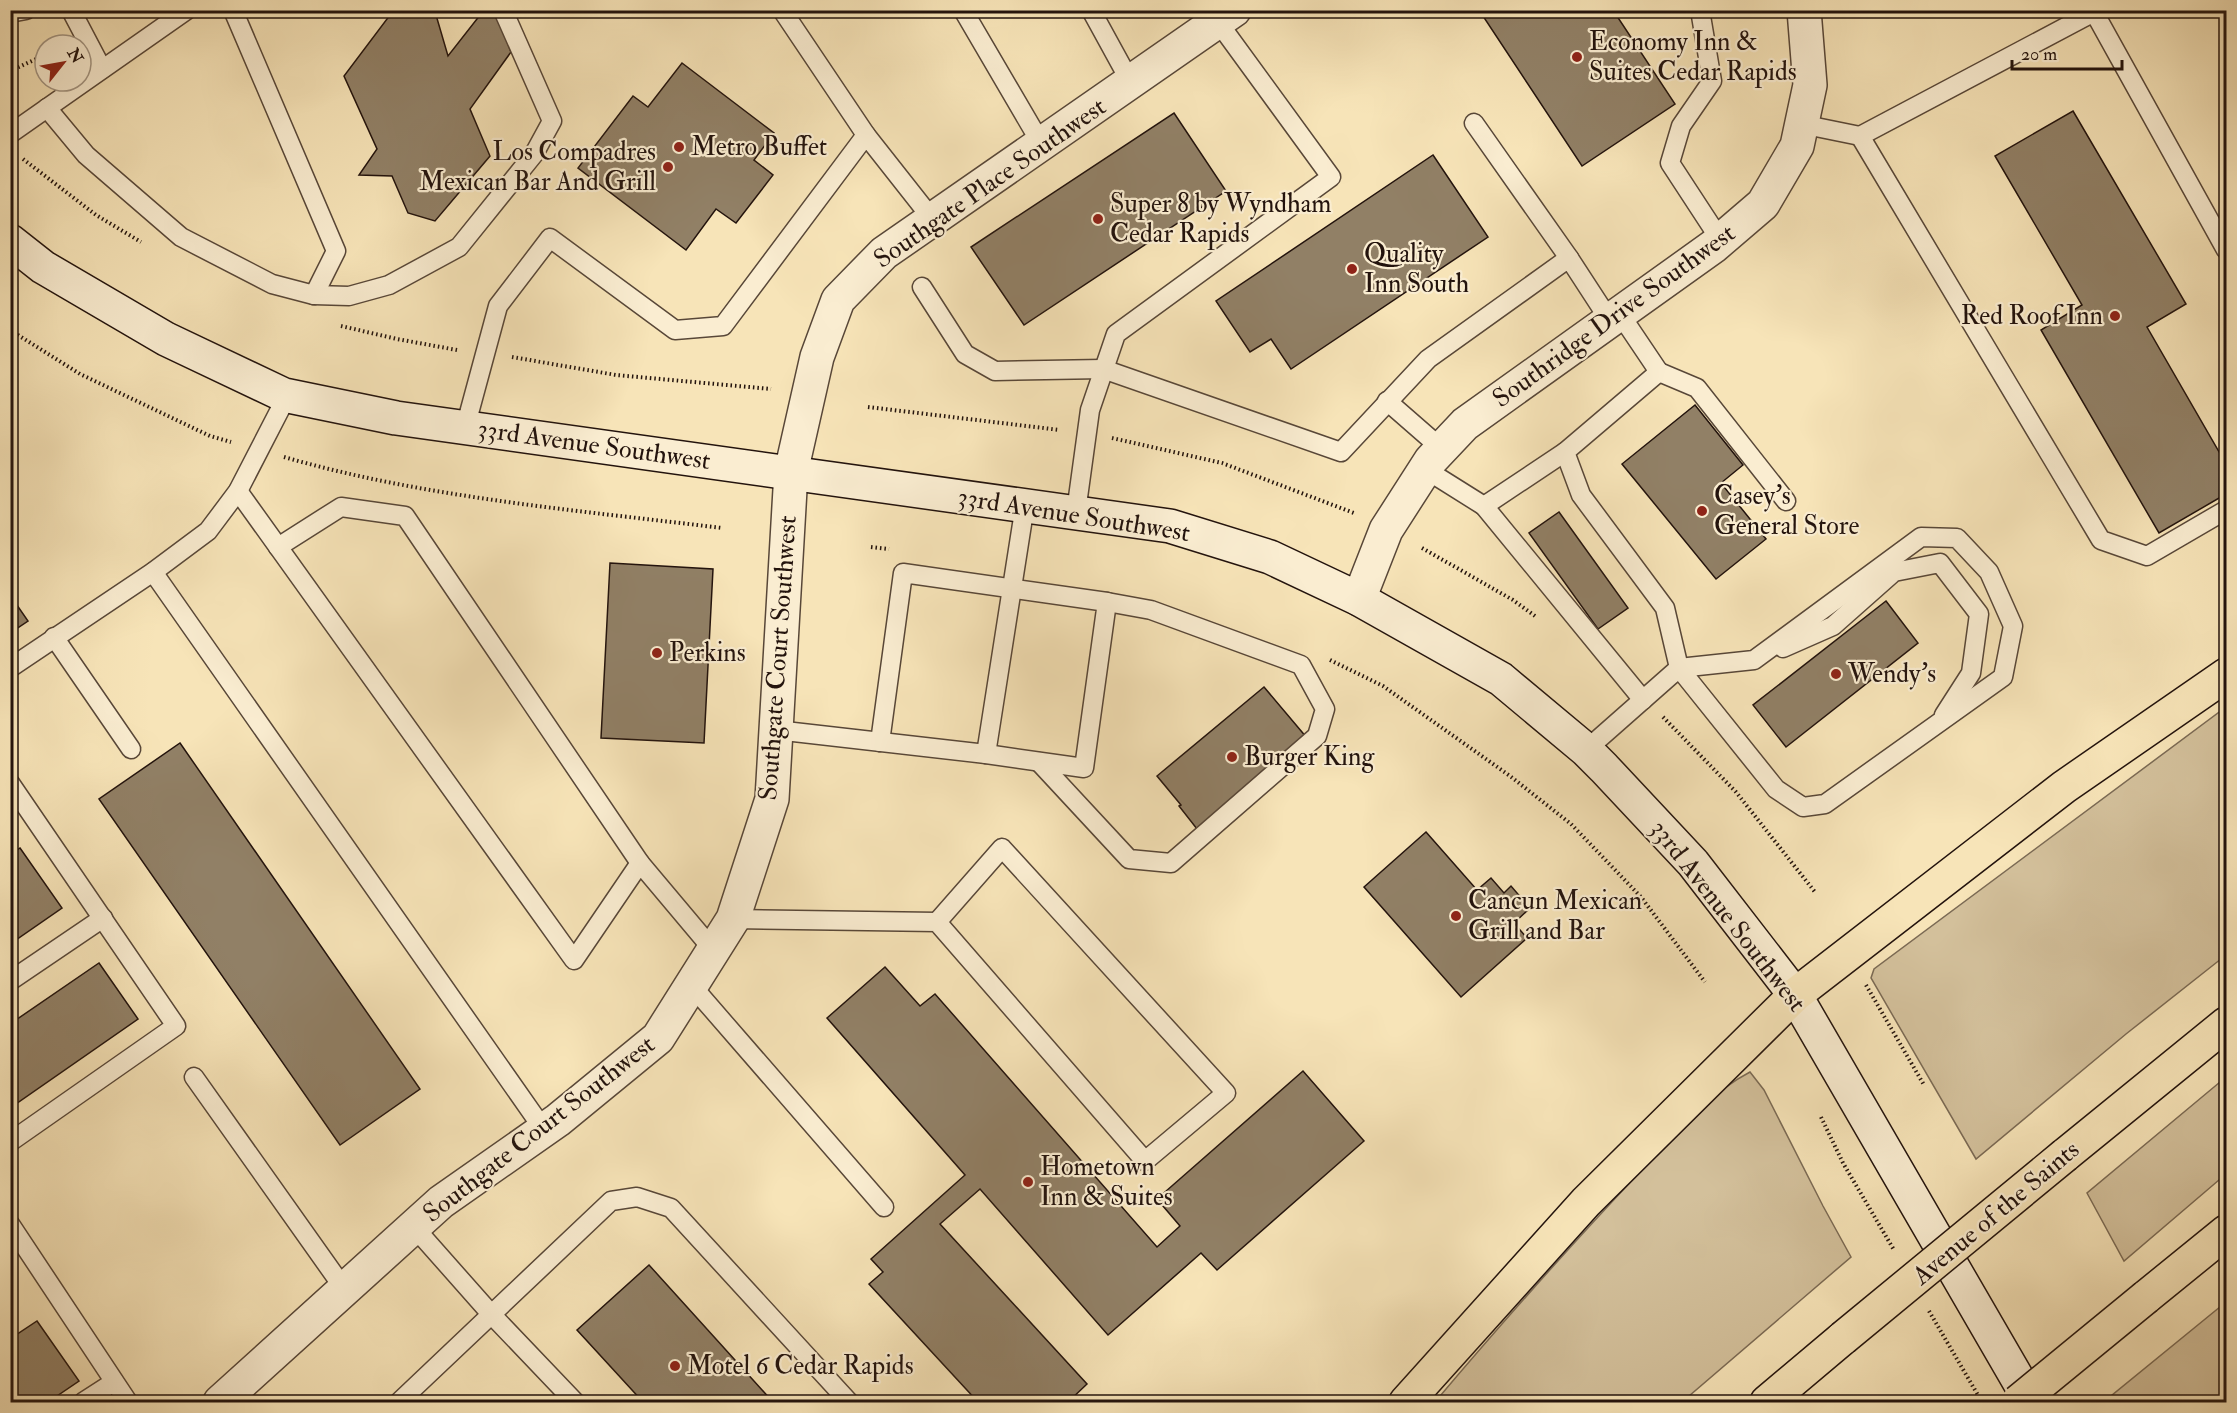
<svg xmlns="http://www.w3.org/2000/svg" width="2237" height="1413" viewBox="0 0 2237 1413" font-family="'IM FELL Double Pica',serif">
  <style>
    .green { fill: #d3c09b; stroke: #7b6a54; stroke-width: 1.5 }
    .building { fill: #918066; stroke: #23130d; stroke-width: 1.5 }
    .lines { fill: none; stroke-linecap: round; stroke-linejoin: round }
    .lane-casing { stroke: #584738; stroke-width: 21 }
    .street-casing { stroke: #584738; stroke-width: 36 }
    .secondary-casing { stroke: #23130d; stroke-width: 36 }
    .highway-casing { stroke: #23130d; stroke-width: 36 }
    .path { stroke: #23130d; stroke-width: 4; stroke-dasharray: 1.5 3; stroke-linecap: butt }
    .lane { stroke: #faedd1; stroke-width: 18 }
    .street { stroke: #faedd1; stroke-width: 33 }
    .secondary { stroke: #faedd1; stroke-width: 33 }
    .highway { stroke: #f7e4b8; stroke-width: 33 }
    .highway-bridge-casing { stroke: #23130d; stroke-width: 36; stroke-linecap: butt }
    .highway-bridge { stroke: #f7e4b8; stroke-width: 33 }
    .poi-dot { fill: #8f2418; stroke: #faedd1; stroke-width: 2 }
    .labels { text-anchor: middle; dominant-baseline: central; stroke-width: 4.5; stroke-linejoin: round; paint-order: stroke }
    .poi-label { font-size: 26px; fill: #23130d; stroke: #faedd1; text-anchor: start }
    .street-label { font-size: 26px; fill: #23130d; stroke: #faedd1 }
  </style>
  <rect width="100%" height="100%" fill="#f7e4b8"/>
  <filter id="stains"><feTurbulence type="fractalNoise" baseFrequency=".00333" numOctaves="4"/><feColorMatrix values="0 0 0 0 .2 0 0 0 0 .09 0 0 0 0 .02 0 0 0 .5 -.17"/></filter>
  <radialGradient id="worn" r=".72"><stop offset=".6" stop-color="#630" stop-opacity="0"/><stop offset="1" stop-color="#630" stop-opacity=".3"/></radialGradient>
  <g class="green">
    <polygon points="2226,707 2226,955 2126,1034 1976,1159 1871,978 1874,969"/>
    <path d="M1750 1072 1764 1090 1823 1206 1851 1257 1682 1402H1435C1501 1324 1569 1247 1639 1173 1673 1137 1706 1095 1750 1072Z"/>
    <polygon points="2226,1077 2226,1174 2124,1261 2087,1193"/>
    <polygon points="2226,1302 2226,1402 2115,1402 2111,1396"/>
  </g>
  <g class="building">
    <polygon points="484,10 495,10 511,52 470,109 490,156 435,221 408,213 392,176 359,175 377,149 344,76 393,11 436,15 448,56"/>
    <polygon points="1479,10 1613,10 1675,104 1582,166"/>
    <polygon points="682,63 774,133 754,160 773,175 736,223 716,209 686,250 578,168 633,96 648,107"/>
    <polygon points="2073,111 2186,304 2147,327 2226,464 2226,494 2159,533 2041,330 2082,305 1995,156"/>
    <polygon points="1174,113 1226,191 1024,325 971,247"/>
    <polygon points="1433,155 1488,237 1291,369 1271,339 1250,352 1216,301"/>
    <polygon points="1695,405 1743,465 1721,483 1766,539 1716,579 1622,464"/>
    <polygon points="1559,512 1628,608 1598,629 1529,533"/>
    <polygon points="610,563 713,569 704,743 601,738"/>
    <polygon points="10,595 28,621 10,633"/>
    <polygon points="1886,601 1918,643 1786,747 1753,705"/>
    <polygon points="1264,687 1307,738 1197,829 1179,806 1181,805 1157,776"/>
    <polygon points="180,743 420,1089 340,1145 99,799"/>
    <polygon points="1426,832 1477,890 1491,878 1504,893 1511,886 1530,908 1514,923 1527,938 1461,997 1364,887"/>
    <polygon points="20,848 62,908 10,944 10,855"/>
    <polygon points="99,963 138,1019 10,1108 10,1024"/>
    <polygon points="885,967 920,1006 935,994 1157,1247 1180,1226 1157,1199 1303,1071 1364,1141 1217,1270 1201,1253 1108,1335 980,1189 940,1224 1087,1384 1068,1402 978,1402 869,1284 883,1272 871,1259 965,1175 827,1018"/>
    <polygon points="649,1265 773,1402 643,1402 577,1330"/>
    <polygon points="37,1321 79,1381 48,1402 10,1402 10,1339"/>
  </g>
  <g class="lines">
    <defs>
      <g id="lane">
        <polyline points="71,10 102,69"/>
        <polyline points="233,10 336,251 314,295"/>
        <polyline points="782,10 866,135"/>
        <polyline points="963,10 1042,145"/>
        <polyline points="1091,10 1131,83"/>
        <polyline points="1700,10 1712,81 1681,126 1670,163 1721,241"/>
        <polyline points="10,13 26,10"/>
        <polyline points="47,108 86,155 181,237 272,284 314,295 349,296 389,285 459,247 534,154 552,121 503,10"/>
        <polyline points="1474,123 1569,258"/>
        <polyline points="1801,124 1860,136 2094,12 2226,250"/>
        <polyline points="10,134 187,10"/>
        <polyline points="1860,136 2101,540 2147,556 2226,510"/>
        <polyline points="922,287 965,354 995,371 1103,369 1341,452 1428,359 1569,258 1610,321"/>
        <polyline points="1659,372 1697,388 1786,501"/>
        <polyline points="1387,401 1442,449"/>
        <polyline points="465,428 498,306 550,238 675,330 723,326 866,135 933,220"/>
        <polyline points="1425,469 1484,506 1565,452"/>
        <polyline points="238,491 574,960 640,863 714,951"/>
        <polyline points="1484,506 1643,700"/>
        <polyline points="1076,512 1090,410 1116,334 1331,177 1218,22"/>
        <polyline points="278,547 341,507 405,516 640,863"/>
        <polyline points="153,572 544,1130"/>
        <polyline points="54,637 131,749"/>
        <polyline points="1783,648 1833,626 1894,572 1940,563 1979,614 1971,673 1944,715"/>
        <polyline points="10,668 153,572 208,531 238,491 287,396"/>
        <polyline points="776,730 986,754 1025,505"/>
        <polyline points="880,742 903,573 1107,602 1084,768 986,754"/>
        <polyline points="1586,750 1679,668 1754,660 1921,537 1957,538 1989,572 2013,626 2003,677 1825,804 1803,807 1776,789 1679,668 1665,608 1581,495 1565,452 1659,372 1620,314"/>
        <polyline points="1039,762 1129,859 1171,863 1317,736 1325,709 1301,665 1151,610 1107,602"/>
        <polyline points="10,783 176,1026 10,1142"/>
        <polyline points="733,919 937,922 1002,848 1226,1093 1145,1161 937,922"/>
        <polyline points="10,981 103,918"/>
        <polyline points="692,986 884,1207"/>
        <polyline points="194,1077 345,1290"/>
        <polyline points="10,1224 128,1402"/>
        <polyline points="414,1227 491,1314 575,1402"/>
        <polyline points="83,1402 114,1382"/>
        <polyline points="399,1402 611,1201 637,1197 671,1208 849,1402"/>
      </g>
      <g id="street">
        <polyline points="1359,599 1386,530 1431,460 1465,424 1714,246 1763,204 1797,146 1810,85 1804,10"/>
        <polyline points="220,1402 441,1202 558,1120 658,1038 733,919 772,799 791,472 817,357 838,300 884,253 1234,10"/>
      </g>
      <polyline id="secondary" points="10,241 43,267 166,339 284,395 396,418 1170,526 1270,557 1359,599 1501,679 1586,750 1604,768 1693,863 1795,995 2031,1402"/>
      <g id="highway">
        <polyline points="2065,1155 2226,1024"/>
        <polyline points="2146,1297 2226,1232"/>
        <polyline points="1406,1402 1586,1202 1795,995 2064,787 2226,675"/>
        <polyline points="1767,1402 1843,1338"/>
      </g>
    </defs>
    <use href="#lane" class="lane-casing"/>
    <use href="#street" class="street-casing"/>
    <use href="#secondary" class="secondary-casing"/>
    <use href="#highway" class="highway-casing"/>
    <g class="path">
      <polyline points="10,71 45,55"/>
      <polyline points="23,159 96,215 141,242"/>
      <polyline points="341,326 397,339 457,350"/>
      <polyline points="10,330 80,374 210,436 231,442"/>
      <polyline points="512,357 616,375 771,389"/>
      <polyline points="868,407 1060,430"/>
      <polyline points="1112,438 1222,463 1354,513"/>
      <path d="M284 457C426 498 576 510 722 528"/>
      <polyline points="871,547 889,549"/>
      <polyline points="1422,548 1513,600 1535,616"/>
      <polyline points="1330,660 1383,686 1510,776 1571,824 1641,897 1705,982"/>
      <polyline points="1663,717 1736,792 1815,892"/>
      <polyline points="1866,985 1924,1085"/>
      <polyline points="1821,1117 1843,1163 1894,1250"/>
      <polyline points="1929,1311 1982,1402"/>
    </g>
    <use href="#lane" class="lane"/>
    <use href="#street" class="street"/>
    <use href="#secondary" class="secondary"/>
    <use href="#highway" class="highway"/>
    <defs>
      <g id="highway-bridge">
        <polyline points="1843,1338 2065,1155"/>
        <polyline points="2018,1402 2146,1297"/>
      </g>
    </defs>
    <use href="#highway-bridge" class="highway-bridge-casing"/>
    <use href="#highway-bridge" class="highway-bridge"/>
  </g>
  <g class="poi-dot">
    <circle cx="1577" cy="57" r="6"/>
    <circle cx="679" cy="147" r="6"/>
    <circle cx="668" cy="167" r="6"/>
    <circle cx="1098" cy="219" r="6"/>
    <circle cx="1352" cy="269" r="6"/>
    <circle cx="2115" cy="316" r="6"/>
    <circle cx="1702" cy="511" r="6"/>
    <circle cx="657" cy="653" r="6"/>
    <circle cx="1836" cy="674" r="6"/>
    <circle cx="1232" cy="757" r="6"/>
    <circle cx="1456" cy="916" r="6"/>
    <circle cx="1028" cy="1182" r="6"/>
    <circle cx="675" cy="1366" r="6"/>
  </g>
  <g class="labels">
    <g class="poi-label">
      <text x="1589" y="42">Economy Inn &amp;<tspan x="1589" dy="30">Suites Cedar Rapids</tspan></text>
      <text x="691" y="147">Metro Buffet</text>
      <text x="656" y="152" text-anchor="end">Los Compadres<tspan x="656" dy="30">Mexican Bar And Grill</tspan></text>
      <text x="1110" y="204">Super 8 by Wyndham<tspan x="1110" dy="30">Cedar Rapids</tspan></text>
      <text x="1364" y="254">Quality<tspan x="1364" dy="30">Inn South</tspan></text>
      <text x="2103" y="316" text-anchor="end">Red Roof Inn</text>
      <text x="1714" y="496">Casey's<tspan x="1714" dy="30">General Store</tspan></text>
      <text x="669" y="653">Perkins</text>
      <text x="1848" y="674">Wendy's</text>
      <text x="1244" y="757">Burger King</text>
      <text x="1468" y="901">Cancun Mexican<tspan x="1468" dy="30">Grill and Bar</tspan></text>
      <text x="1040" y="1167">Hometown<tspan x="1040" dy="30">Inn &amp; Suites</tspan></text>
      <text x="687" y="1366">Motel 6 Cedar Rapids</text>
    </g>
    <g class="street-label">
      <text transform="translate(990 183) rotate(-35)">Southgate Place Southwest</text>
      <text transform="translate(1614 316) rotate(-36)">Southridge Drive Southwest</text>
      <text transform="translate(594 445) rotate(8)">33rd Avenue Southwest</text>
      <text transform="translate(1074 515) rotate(9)">33rd Avenue Southwest</text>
      <text transform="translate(778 658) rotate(-86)">Southgate Court Southwest</text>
      <text transform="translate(1728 916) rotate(52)">33rd Avenue Southwest</text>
      <text transform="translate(539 1129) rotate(-38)">Southgate Court Southwest</text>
      <text transform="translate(1996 1213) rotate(-40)">Avenue of the Saints</text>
    </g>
  </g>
  <rect width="2237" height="1413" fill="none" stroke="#f7e4b8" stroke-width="36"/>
  <rect x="12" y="12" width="2213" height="1389" fill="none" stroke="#23130d" stroke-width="3"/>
  <rect x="18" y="18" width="2201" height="1377" fill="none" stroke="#23130d" stroke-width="1.5"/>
  <g transform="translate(63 63) rotate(59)"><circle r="28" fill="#faedd1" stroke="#a49683" stroke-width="1.5"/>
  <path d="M0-4.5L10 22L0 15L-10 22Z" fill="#8f2418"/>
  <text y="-9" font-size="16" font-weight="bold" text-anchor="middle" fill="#23130d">N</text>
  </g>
  <path d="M2012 60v9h110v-9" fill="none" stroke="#23130d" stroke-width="3"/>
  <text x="2021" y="60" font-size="18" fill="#23130d" stroke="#faedd1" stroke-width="4.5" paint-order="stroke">20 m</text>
  <rect width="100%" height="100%" filter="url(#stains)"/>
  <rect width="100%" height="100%" fill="url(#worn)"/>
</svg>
